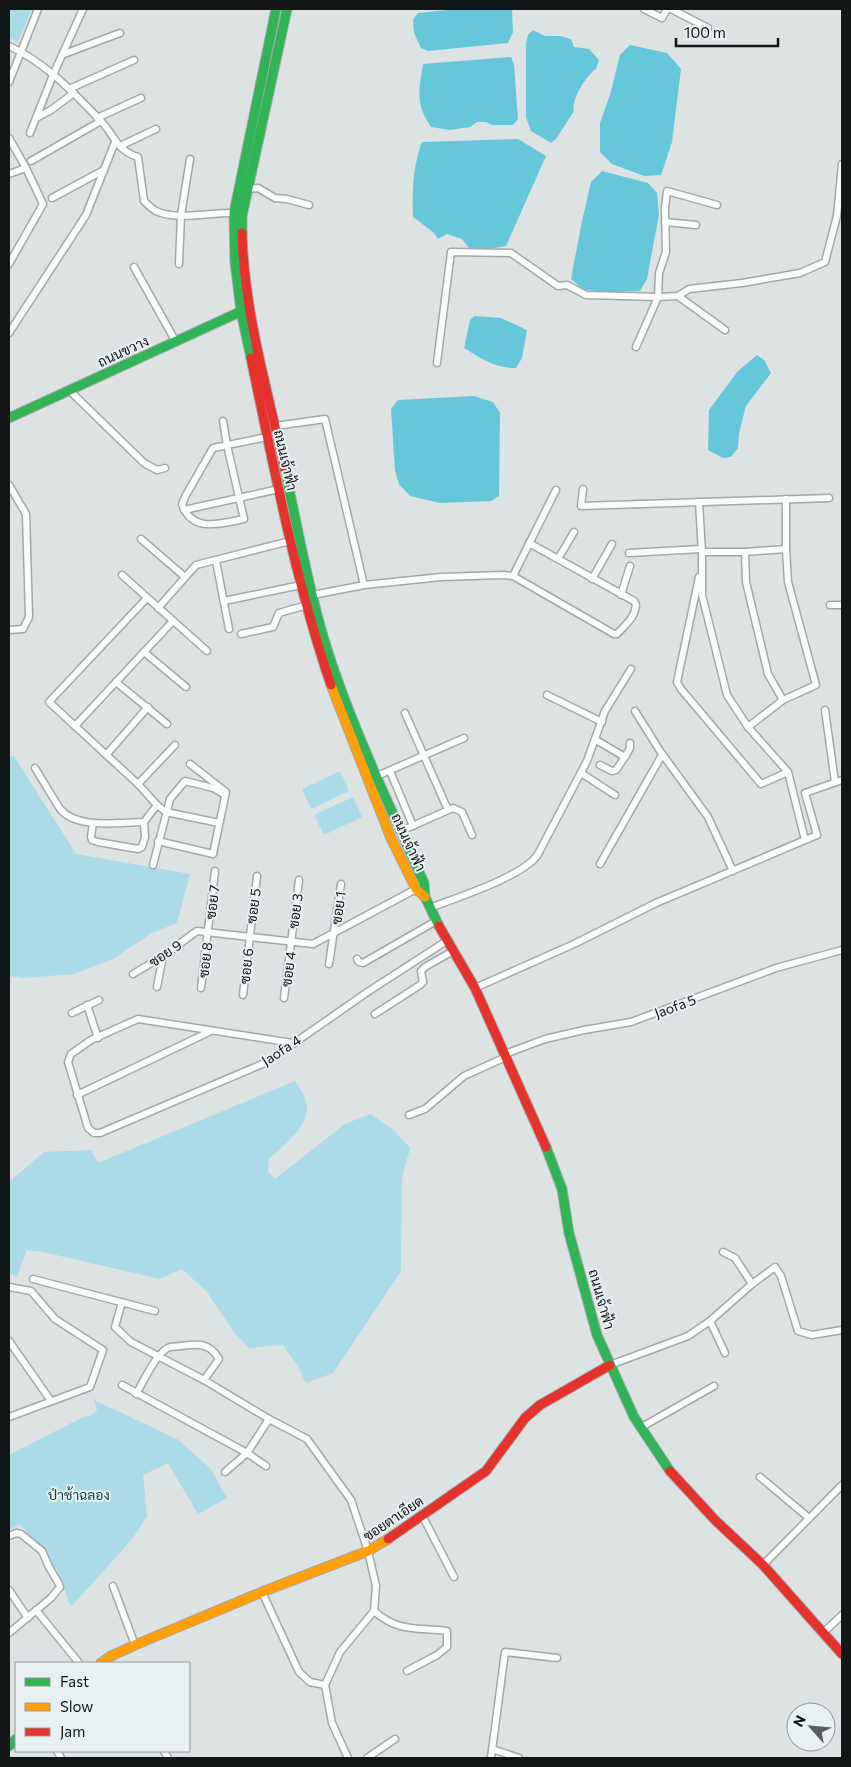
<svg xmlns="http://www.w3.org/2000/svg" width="851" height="1767" viewBox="0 0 851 1767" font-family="Commissioner,Sarabun,sans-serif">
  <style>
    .green { fill: #abdbe6 }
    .water { fill: #67c7da }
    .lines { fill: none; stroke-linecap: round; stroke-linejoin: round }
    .street-casing { stroke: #a5a8a8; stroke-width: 9 }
    .fast-casing { stroke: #a5a8a8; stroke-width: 11 }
    .slow-casing { stroke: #a5a8a8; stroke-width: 11 }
    .jam-casing { stroke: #a5a8a8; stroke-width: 11 }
    .street { stroke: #fafbfb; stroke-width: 6 }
    .fast { stroke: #30b455; stroke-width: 9 }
    .slow { stroke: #ff9f0a; stroke-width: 9 }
    .jam { stroke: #e5322d; stroke-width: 9 }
    .labels { text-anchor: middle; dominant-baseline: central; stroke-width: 4; stroke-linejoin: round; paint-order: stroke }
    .street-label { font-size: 14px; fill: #131616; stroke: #e9f0f2 }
    .park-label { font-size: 14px; fill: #0b4551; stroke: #e9f0f2 }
  </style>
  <rect width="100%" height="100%" fill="#dde2e2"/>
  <g class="green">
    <polygon points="9,9 32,9 18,42 9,38"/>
    <polygon points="14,756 76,854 190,874 177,923 150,934 113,959 74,974 23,978 9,976 9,757"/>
    <polygon points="340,771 349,791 311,809 302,789"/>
    <polygon points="353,797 362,817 324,835 314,815"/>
    <path d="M295 1081C298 1086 302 1092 305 1098 315 1123 285 1144 269 1159L268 1171 275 1179 345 1124 370 1114 393 1129 410 1148 402 1178 401 1271 333 1373 306 1383 297 1365 283 1345 249 1348 234 1332 207 1292 182 1269 160 1279 43 1252 27 1250 17 1276 9 1274V1182L44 1152 91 1150 98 1163Z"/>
    <polygon points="94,1400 177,1439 211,1469 227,1498 198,1514 168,1463 143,1475 147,1516 133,1538 71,1607 58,1571 20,1524 9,1530 9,1455 83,1417 90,1416 97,1410"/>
  </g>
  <g class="water">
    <polygon points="458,9 512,9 513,32 508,43 428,51 421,48 414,33 413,20 418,13"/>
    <path d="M533 30 545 36H560L571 39 574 47 589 49 599 60 596 69C586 76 571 99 574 111L556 139 551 143 531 131 526 117V44L528 35Z"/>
    <polygon points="630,45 667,53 681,69 672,142 661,175 644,176 612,164 600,152 600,123 610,95 620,55"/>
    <path d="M511 57 514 64 518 119 513 125H492L486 122H477L470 127 450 130 431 127C415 103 419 91 423 64Z"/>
    <path d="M518 139 546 156 506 246 489 249 469 248 462 239 447 234 438 239 433 232 413 217C412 193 413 165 422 142Z"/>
    <polygon points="602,171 648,183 657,193 659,214 647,279 640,291 612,292 584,290 571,279 582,221 591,182"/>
    <path d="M474 316 501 318 527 330 522 358 516 368C497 369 480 358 464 348L470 320Z"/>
    <polygon points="757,355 764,360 771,373 746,406 739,433 738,448 731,457 723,458 708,450 709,410 738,371"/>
    <polygon points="474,396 493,402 500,413 499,496 491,501 440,503 410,496 399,484 395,471 391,409 398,400"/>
  </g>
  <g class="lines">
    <defs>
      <g id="street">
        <polyline points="644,9 662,18 667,9"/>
        <polyline points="671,9 708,28"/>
        <path d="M9 46C45 62 74 93 101 121 114 135 117 151 138 157L144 201C147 204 152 209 156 211 176 221 212 212 234 213"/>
        <polyline points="64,54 120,33"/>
        <polyline points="9,82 38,9"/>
        <polyline points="69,89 134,60"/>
        <polyline points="36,118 51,110 74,93"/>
        <polyline points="97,118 141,98"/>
        <polyline points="30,133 53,75 83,9"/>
        <polyline points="9,138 26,168 43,204 9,264"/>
        <polyline points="120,146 156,129"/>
        <polyline points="31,161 101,121"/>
        <polyline points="9,174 26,168"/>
        <polyline points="248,189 258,188 275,198 287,199 309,205"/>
        <polyline points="52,198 104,170"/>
        <polyline points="665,222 696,225"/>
        <polyline points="179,264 181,215 190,159"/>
        <polyline points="134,267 176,342"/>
        <polyline points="678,296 725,330"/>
        <polyline points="9,333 86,215 115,142"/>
        <polyline points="636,347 658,297 659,273 666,252 665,208 667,191 717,205"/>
        <polyline points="437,363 451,252 511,253 558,286 567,285 586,295 658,297 678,296 689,289 742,283 800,273 825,262 837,216 842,164"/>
        <polyline points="69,390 144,463 157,470 165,468"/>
        <path d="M223 421 227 445 244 519C222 523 192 534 182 504L186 495 213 448 267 437"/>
        <polyline points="275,426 325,419 364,585"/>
        <polyline points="9,485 26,514 29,617 23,629 9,630"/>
        <polyline points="583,489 581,506 829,498"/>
        <polyline points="699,502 702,552 702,595 727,695 748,727 788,772 805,840"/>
        <polyline points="184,510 279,489"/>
        <polyline points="141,539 185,577"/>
        <polyline points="702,552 745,552 786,549"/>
        <polyline points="745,552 746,582 768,674 783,700"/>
        <polyline points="629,553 701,549"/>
        <polyline points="558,559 574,532"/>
        <polyline points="216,561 229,629"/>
        <polyline points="122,575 207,651"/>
        <path d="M513 576 614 634H617C625 625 635 618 636 605L634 601 529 543"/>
        <polyline points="699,577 677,682 681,689 761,784 788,772"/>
        <polyline points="592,579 612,544"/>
        <polyline points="313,595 364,585 441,577 504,575 513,576 556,490"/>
        <polyline points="621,595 630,566"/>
        <polyline points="147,598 49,702 138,784 157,805 166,812 219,823"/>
        <polyline points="224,601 301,585"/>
        <polyline points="830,605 842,605"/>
        <polyline points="158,608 196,565 290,541"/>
        <polyline points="241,634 273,627 279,613 307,605"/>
        <polyline points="144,652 186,687"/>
        <polyline points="116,682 167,724"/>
        <polyline points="547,695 602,722"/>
        <polyline points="825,710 835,782"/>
        <polyline points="635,711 660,751 708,817 733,871"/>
        <polyline points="405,713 448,810"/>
        <polyline points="75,726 173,621"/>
        <polyline points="748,727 783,700 816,685 788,582 786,549 786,499"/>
        <polyline points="596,740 625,757 616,770 612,771 600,765"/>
        <polyline points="106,755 148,707"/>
        <polyline points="625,757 630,748 630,743"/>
        <path d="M35 768 60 809C78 830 119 822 144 822L157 805"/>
        <polyline points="390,771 413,826"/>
        <polyline points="581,773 615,795"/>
        <polyline points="377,776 464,738"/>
        <polyline points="138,784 175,745"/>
        <polyline points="93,823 91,837 92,840 98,842 138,849 142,847 145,837 144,822"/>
        <polyline points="401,831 453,808 462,812 472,835"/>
        <polyline points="158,841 213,854 226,792 190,764"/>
        <polyline points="600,864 662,755"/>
        <polyline points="153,865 170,799 185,781 213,788 222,793"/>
        <path d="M430 908C458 897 519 878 537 856L587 761 605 711 631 669"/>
        <polyline points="357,959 359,962 363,963 436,921"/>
        <polyline points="329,964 341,884"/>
        <polyline points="133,974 163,956 197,931 313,944 416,889"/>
        <polyline points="157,987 163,956"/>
        <polyline points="201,988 215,871"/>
        <polyline points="475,988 574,944 656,903 817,835 805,793 842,780"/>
        <polyline points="243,995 257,876"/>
        <polyline points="284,998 299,880"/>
        <polyline points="87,1005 98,1038"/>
        <polyline points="72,1013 99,1000"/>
        <polyline points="375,1014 420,985 423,982 421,971 425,967 453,951"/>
        <polyline points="293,1043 138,1019 91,1040 71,1054 68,1062 88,1128 94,1133 100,1133 267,1062 369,991 448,940"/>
        <polyline points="505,1054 545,1039 584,1030 631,1022 776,968 842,950"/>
        <polyline points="77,1095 211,1031"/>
        <polyline points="409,1115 425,1109 464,1076 506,1057"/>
        <polyline points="723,1252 735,1258 752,1284"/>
        <polyline points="33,1279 155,1311"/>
        <polyline points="9,1287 31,1291 55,1319 103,1350 90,1387 9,1417"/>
        <polyline points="122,1302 115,1327 131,1342 204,1380 269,1419 307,1439 351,1500 368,1551 376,1586 374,1611 340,1652 325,1685 332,1723 348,1758"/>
        <polyline points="710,1321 725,1353"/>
        <polyline points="9,1341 51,1401"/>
        <polyline points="610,1365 688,1336 710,1321 752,1284 775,1267 781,1276 798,1331 812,1335 842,1330"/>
        <polyline points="122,1385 247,1453 266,1466"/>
        <path d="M136 1394C144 1381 157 1351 170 1347 191 1346 207 1338 219 1359L204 1380"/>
        <polyline points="640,1428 714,1386"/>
        <polyline points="225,1472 247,1453 269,1419"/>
        <polyline points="760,1477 809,1518"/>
        <polyline points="422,1515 454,1577"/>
        <polyline points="9,1536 16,1533 21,1534 42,1551 49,1567 59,1584 60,1587 51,1598 9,1633"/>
        <polyline points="763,1565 842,1485"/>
        <polyline points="113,1586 135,1645"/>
        <polyline points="9,1590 28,1618"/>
        <polyline points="262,1592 299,1672 310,1682 325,1685"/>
        <polyline points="36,1610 79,1663"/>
        <path d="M374 1611C399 1633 417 1627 447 1631V1647L437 1655 407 1671"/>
        <polyline points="823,1633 842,1615"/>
        <polyline points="492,1749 519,1758"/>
        <polyline points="57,1751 61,1758"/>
        <polyline points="164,1751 168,1758"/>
        <polyline points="367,1758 395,1739"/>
        <polyline points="491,1758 505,1652 557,1658"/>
      </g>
      <g id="fast">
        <polyline points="242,233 242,216 287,9"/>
        <polyline points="251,358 241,311 235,262 234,213 276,9"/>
        <polyline points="9,418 244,310"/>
        <path d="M285 470C300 539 312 610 336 676 361 747 394 815 424 883L425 897 439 926"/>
        <polyline points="546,1147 562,1189 569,1233 597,1335 634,1417 670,1471"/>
        <polyline points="9,1746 16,1739"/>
      </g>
      <g id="slow">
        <polyline points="331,685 391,838 416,889 425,897"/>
        <polyline points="101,1663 111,1656 135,1645 262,1592 368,1551 388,1539"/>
      </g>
      <g id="jam">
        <path d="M242 233C244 313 268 392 285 470"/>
        <path d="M251 358C274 468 295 579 331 685"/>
        <polyline points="439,926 475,988 546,1147"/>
        <polyline points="670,1471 715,1520 763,1565 842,1654"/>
        <polyline points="388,1539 486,1471 525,1418 540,1405 610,1365"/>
      </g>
    </defs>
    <use href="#street" class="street-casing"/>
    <use href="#fast" class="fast-casing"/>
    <use href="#slow" class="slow-casing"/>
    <use href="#jam" class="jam-casing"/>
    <use href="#street" class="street"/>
    <use href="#fast" class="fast"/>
    <use href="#slow" class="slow"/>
    <use href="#jam" class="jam"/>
  </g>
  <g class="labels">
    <g class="street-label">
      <text transform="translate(123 351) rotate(-25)">ถนนขวาง</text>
      <text transform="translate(286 460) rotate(77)">ถนนเจ้าฟ้า</text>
      <text transform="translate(409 842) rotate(65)">ถนนเจ้าฟ้า</text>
      <text transform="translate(212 902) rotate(-83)">ซอย 7</text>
      <text transform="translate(253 906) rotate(-82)">ซอย 5</text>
      <text transform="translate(338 908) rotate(-82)">ซอย 1</text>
      <text transform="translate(295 911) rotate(-82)">ซอย 3</text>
      <text transform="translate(165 953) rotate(-34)">ซอย 9</text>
      <text transform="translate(205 960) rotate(-83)">ซอย 8</text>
      <text transform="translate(246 966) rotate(-84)">ซอย 6</text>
      <text transform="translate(288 969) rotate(-82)">ซอย 4</text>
      <text transform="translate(675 1006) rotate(-20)">Jaofa 5</text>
      <text transform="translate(281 1050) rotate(-33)">Jaofa 4</text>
      <text transform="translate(602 1299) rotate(74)">ถนนเจ้าฟ้า</text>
      <text transform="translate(393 1518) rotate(-34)">ซอยตาเอียด</text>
    </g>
    <g class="park-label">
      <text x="79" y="1494">ป่าช้าฉลอง</text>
    </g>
  </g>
  <rect width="851" height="1767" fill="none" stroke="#131616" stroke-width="20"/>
  <rect x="15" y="1662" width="175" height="90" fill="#e9f0f2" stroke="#93999a"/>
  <rect x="25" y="1678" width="25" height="8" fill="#30b455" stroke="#93999a"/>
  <text x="60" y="1687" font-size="15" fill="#131616">Fast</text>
  <rect x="25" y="1703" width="25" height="8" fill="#ff9f0a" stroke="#93999a"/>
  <text x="60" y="1712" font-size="15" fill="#131616">Slow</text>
  <rect x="25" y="1728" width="25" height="8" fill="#e5322d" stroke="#93999a"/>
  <text x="60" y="1737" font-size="15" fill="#131616">Jam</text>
  <g transform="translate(811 1727) rotate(297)"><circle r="24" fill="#e9f0f2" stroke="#93999a"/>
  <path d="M0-4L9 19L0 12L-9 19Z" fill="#5a5d5d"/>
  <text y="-8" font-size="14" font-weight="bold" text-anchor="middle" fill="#131616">N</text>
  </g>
  <path d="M676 38v8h102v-8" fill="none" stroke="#131616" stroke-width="2.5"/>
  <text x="684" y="38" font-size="15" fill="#131616" stroke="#e9f0f2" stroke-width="4" paint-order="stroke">100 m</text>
</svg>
